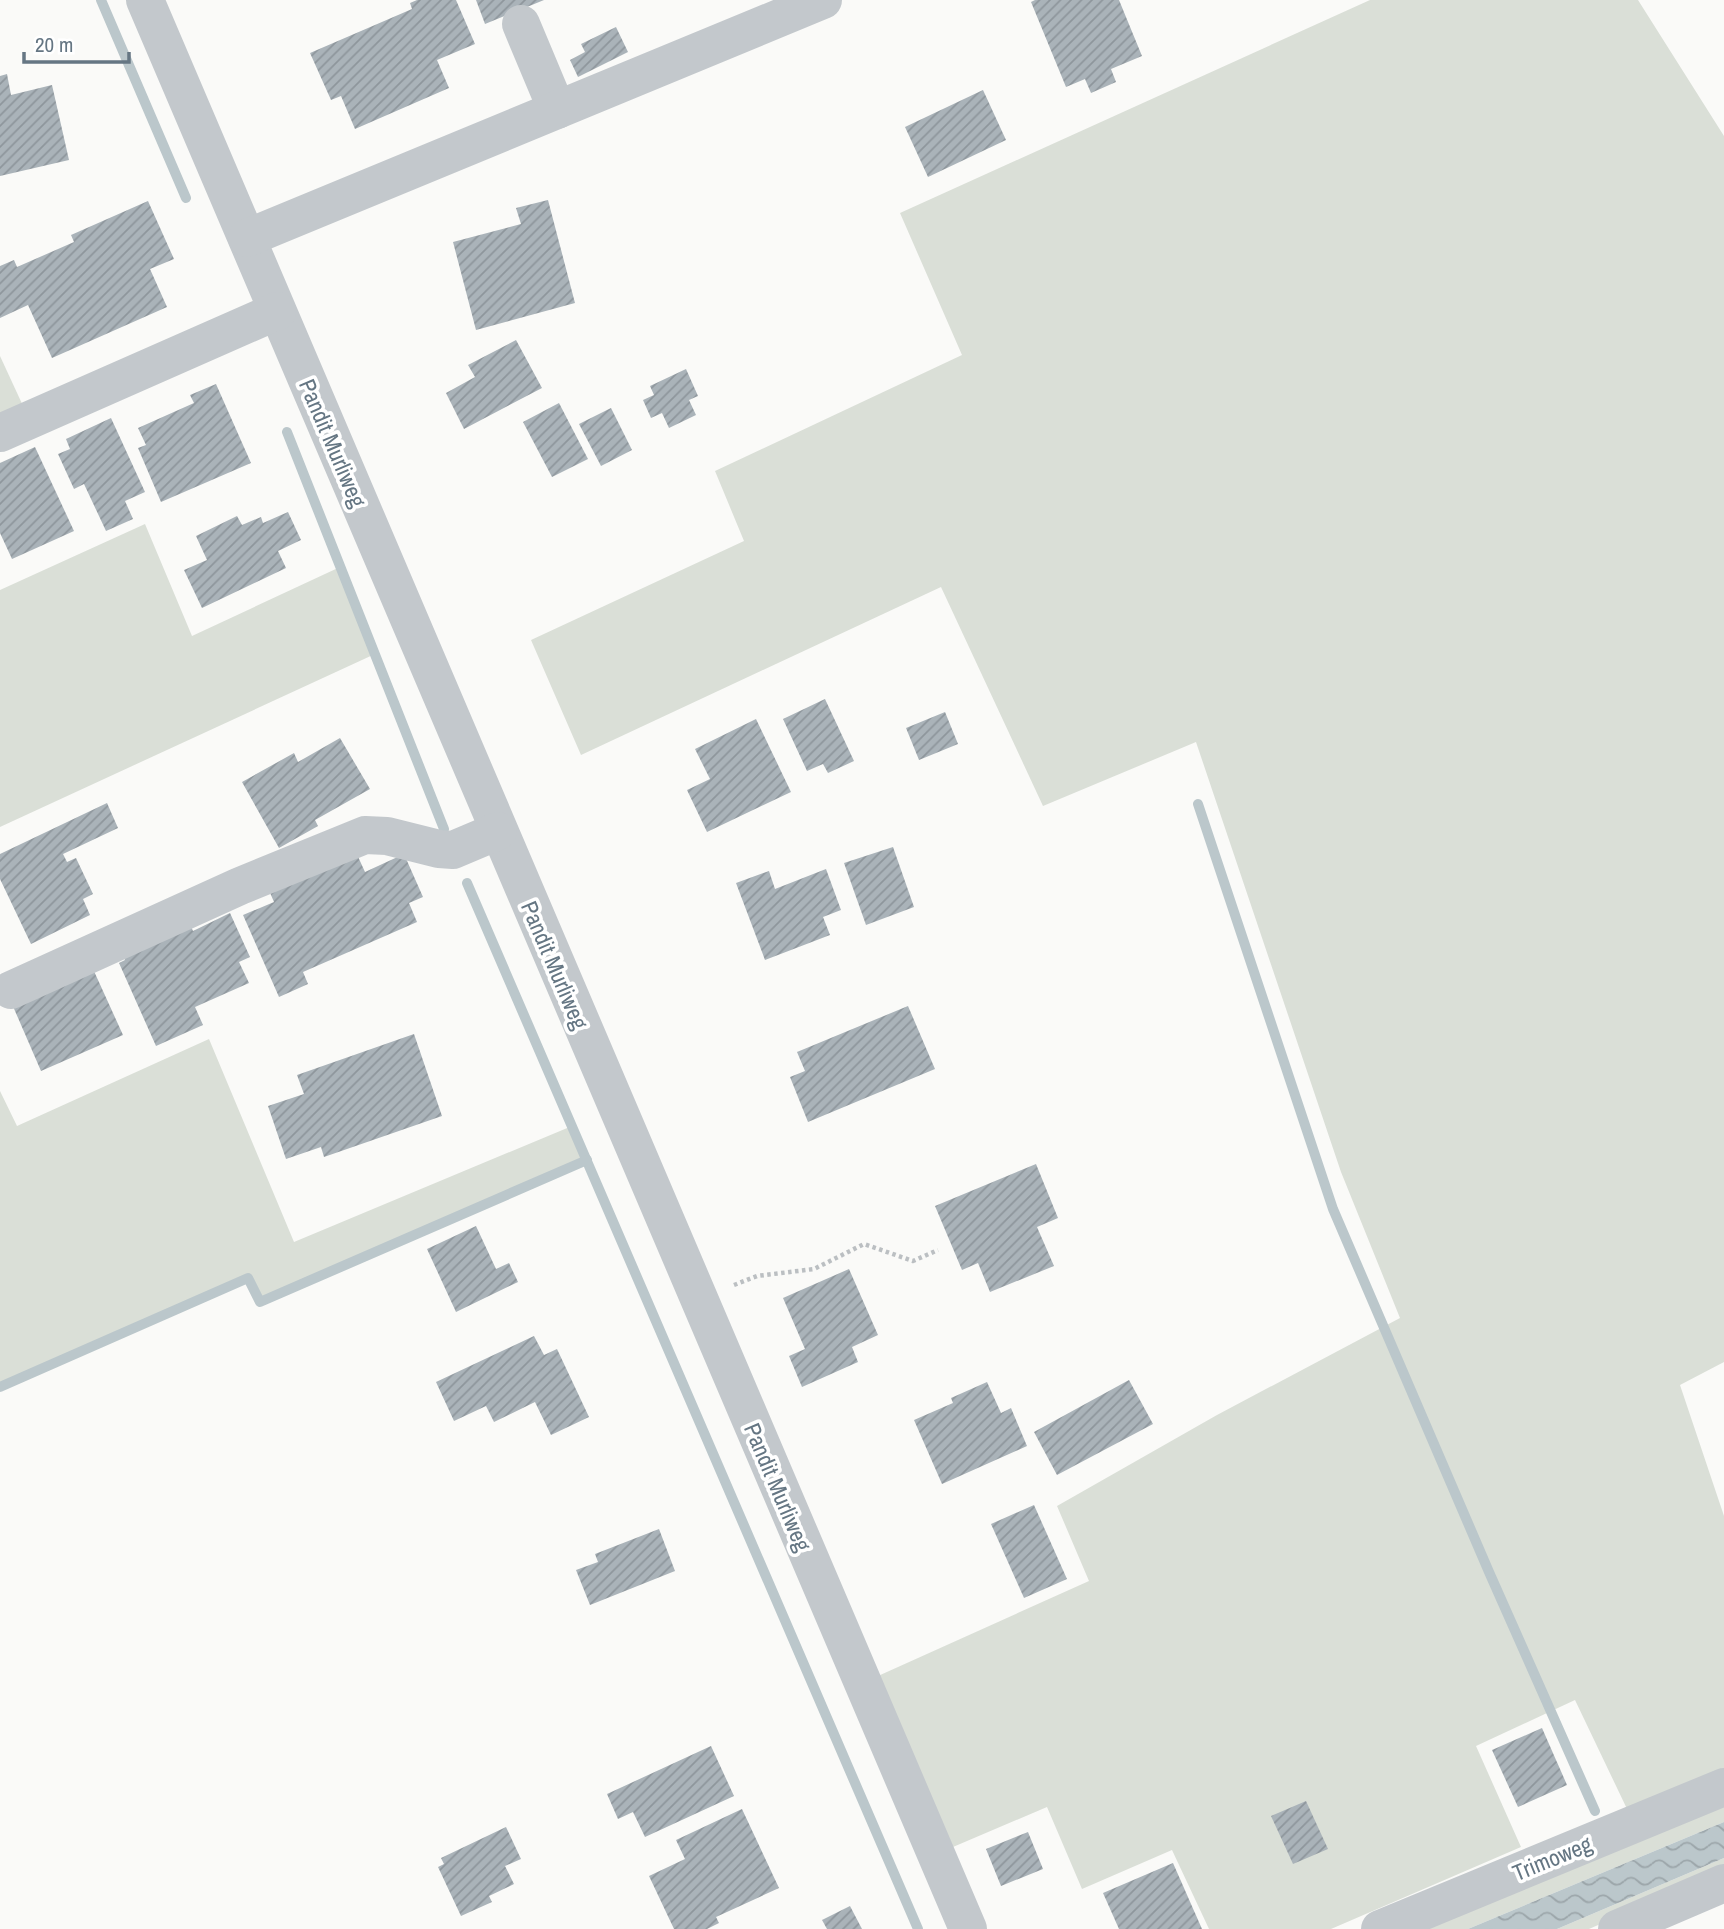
<svg xmlns="http://www.w3.org/2000/svg" width="1724" height="1929" viewBox="0 0 1724 1929" font-family="'Archivo Narrow',sans-serif">
  <style>
    .grass { fill: #dadfd7 }
    .water { fill: url(#water-waves) }
    .lines { fill: none; stroke-linecap: round; stroke-linejoin: round }
    .stream { stroke: #bbc7cb; stroke-width: 10 }
    .building { fill: url(#building-hatch) }
    .path { stroke: #bbbfc2; stroke-width: 4.5; stroke-dasharray: 3.5 3.5; stroke-linecap: butt }
    .minor { stroke: #c3c8cc; stroke-width: 38 }
    .labels { text-anchor: middle; dominant-baseline: central; stroke-width: 7; stroke-linejoin: round; paint-order: stroke }
    .street-label { font-size: 23px; fill: #657683; stroke: #fff }
  </style>
  <defs>
    <pattern id="water-waves" width="16" height="10" patternUnits="userSpaceOnUse" patternTransform="scale(1.75)"><rect width="16" height="10" fill="#bbc7cb"/><path d="M0 5q4-4 8 0t8 0" fill="none" stroke="#9ca6aa"/></pattern>
    <pattern id="building-hatch" width="6" height="6" patternUnits="userSpaceOnUse" patternTransform="scale(1.75)"><rect width="6" height="6" fill="#aab3b9"/><path d="M-1 1l2-2M0 6l6-6M5 7l2-2" fill="none" stroke="#8e969c"/></pattern>
  </defs>
  <rect width="100%" height="100%" fill="#fafaf8"/>
  <g class="grass">
    <polygon points="1370,0 1638,0 1724,136 1724,1362 1680,1385 1724,1516 1724,1770 1628,1811 1575,1700 1476,1746 1521,1847 1331,1929 1209,1929 1172,1850 1082,1889 1047,1807 953,1847 878,1676 1089,1581 1057,1506 1217,1415 1400,1318 1341,1172 1196,742 1043,806 941,587 581,755 531,640 744,541 715,471 962,355 900,213"/>
    <polygon points="0,356 24,408 0,419"/>
    <polygon points="145,524 192,636 340,567 375,654 0,827 0,590"/>
    <polygon points="209,1039 294,1242 572,1126 587,1160 260,1302 248,1279 0,1387 0,1091 17,1126"/>
    <polygon points="1724,1803 1724,1822 1468,1929 1415,1929"/>
    <polygon points="1724,1858 1724,1870 1589,1929 1557,1929"/>
  </g>
  <polygon class="water" points="1724,1822 1724,1858 1557,1929 1468,1929"/>
  <g class="lines">
    <g class="stream">
      <polyline points="101,0 186,198"/>
      <polyline points="287,432 444,829"/>
      <polyline points="1198,804 1333,1209 1489,1572 1595,1811"/>
      <polyline points="467,883 918,1929"/>
      <polyline points="0,1387 248,1278 260,1302 587,1160"/>
    </g>
  </g>
  <g class="building">
    <polygon points="417,0 456,0 475,44 437,60 449,88 355,129 341,96 331,100 310,53 412,9 410,3"/>
    <polygon points="476,0 544,0 485,24"/>
    <polygon points="1035,0 1119,0 1142,56 1111,69 1116,82 1091,93 1085,79 1066,87 1031,2"/>
    <polygon points="616,27 628,52 578,77 570,60 585,52 581,44"/>
    <polygon points="7,74 11,95 52,85 69,160 0,176 0,76"/>
    <polygon points="983,90 1006,140 928,177 905,127"/>
    <polygon points="548,200 575,303 476,330 453,242 521,224 516,208"/>
    <polygon points="148,201 174,259 150,269 167,307 52,358 28,305 0,318 0,266 14,260 17,267 74,242 71,235"/>
    <polygon points="516,340 542,388 464,429 446,393 475,377 468,365"/>
    <polygon points="686,369 698,396 689,400 696,415 669,428 662,413 651,418 643,400 654,395 650,386"/>
    <polygon points="216,384 251,463 161,502 138,448 146,445 138,428 194,403 190,395"/>
    <polygon points="559,403 588,459 552,477 523,422"/>
    <polygon points="611,408 632,450 601,466 579,424"/>
    <polygon points="111,418 145,492 125,501 133,519 106,531 84,484 74,489 58,454 70,449 66,439"/>
    <polygon points="35,447 74,531 12,559 0,533 0,463"/>
    <polygon points="288,512 301,540 278,551 286,568 202,608 184,570 207,560 196,536 237,516 242,525 261,517 263,523"/>
    <polygon points="825,699 854,761 828,773 823,764 807,771 783,719"/>
    <polygon points="945,712 958,744 919,760 906,728"/>
    <polygon points="756,719 791,792 707,832 687,790 710,779 695,749"/>
    <polygon points="340,738 370,789 315,820 318,826 279,848 242,782 294,753 298,762"/>
    <polygon points="107,803 118,828 63,854 67,862 76,858 93,894 83,899 90,915 31,944 0,879 0,854"/>
    <polygon points="893,847 914,907 866,925 844,863"/>
    <polygon points="355,850 365,872 404,854 423,897 409,903 417,922 303,972 308,984 279,997 243,915 274,902 268,888"/>
    <polygon points="826,869 841,910 823,917 830,935 765,960 736,883 769,871 775,889"/>
    <polygon points="230,913 250,957 239,962 249,983 195,1007 203,1025 156,1046 119,963 125,960 120,948 187,918 193,931"/>
    <polygon points="93,969 123,1035 41,1071 12,1004"/>
    <polygon points="908,1006 935,1069 808,1122 790,1077 805,1071 797,1052"/>
    <polygon points="414,1034 442,1116 324,1157 321,1147 286,1159 268,1106 304,1094 297,1075"/>
    <polygon points="1036,1164 1058,1218 1037,1227 1054,1266 990,1292 978,1263 962,1270 935,1206"/>
    <polygon points="476,1226 496,1269 509,1263 518,1282 456,1312 427,1249"/>
    <polygon points="849,1269 878,1335 852,1347 858,1362 802,1387 789,1356 805,1349 783,1298"/>
    <polygon points="534,1336 544,1355 557,1349 589,1417 551,1435 535,1402 494,1422 486,1406 454,1421 436,1382"/>
    <polygon points="1129,1380 1153,1424 1057,1475 1034,1432"/>
    <polygon points="987,1382 1001,1413 1011,1408 1027,1446 942,1484 914,1420 953,1403 951,1398"/>
    <polygon points="1034,1505 1067,1579 1024,1598 991,1524"/>
    <polygon points="659,1529 675,1571 590,1605 576,1570 598,1562 595,1554"/>
    <polygon points="1542,1728 1567,1785 1518,1807 1492,1750"/>
    <polygon points="711,1746 734,1796 645,1837 633,1812 618,1819 607,1794"/>
    <polygon points="1306,1801 1328,1849 1293,1864 1271,1816"/>
    <polygon points="742,1809 779,1888 716,1917 719,1923 707,1929 674,1929 649,1876 685,1859 676,1840"/>
    <polygon points="506,1827 521,1859 505,1866 514,1884 489,1896 492,1902 461,1916 438,1867 444,1864 441,1858"/>
    <polygon points="1028,1832 1043,1869 1001,1886 986,1849"/>
    <polygon points="1173,1863 1202,1929 1119,1929 1103,1893"/>
    <polygon points="850,1906 862,1929 827,1929 822,1920"/>
  </g>
  <g class="lines">
    <polyline class="path" points="734,1285 757,1276 814,1269 864,1244 913,1261 938,1250"/>
    <g class="minor">
      <polyline points="145,0 968,1929"/>
      <polyline points="521,24 557,110"/>
      <polyline points="247,238 823,0"/>
      <polyline points="0,433 277,311"/>
      <polyline points="11,990 240,886 365,835 387,836 439,849 453,850 498,831"/>
      <polyline points="1380,1929 1724,1787"/>
      <polyline points="1617,1929 1724,1883"/>
    </g>
  </g>
  <g class="labels">
    <g class="street-label">
      <text transform="translate(333 443) rotate(67)">Pandit Murliweg</text>
      <text transform="translate(555 965) rotate(67)">Pandit Murliweg</text>
      <text transform="translate(778 1487) rotate(67)">Pandit Murliweg</text>
      <text transform="translate(1552 1858) rotate(-22)">Trimoweg</text>
    </g>
  </g>
  <path d="M24 52v10h105v-10" fill="none" stroke="#657683" stroke-width="3.5"/>
  <text x="35" y="52" font-size="21" fill="#657683" stroke="#ffffff" stroke-width="5" paint-order="stroke">20 m</text>
</svg>
